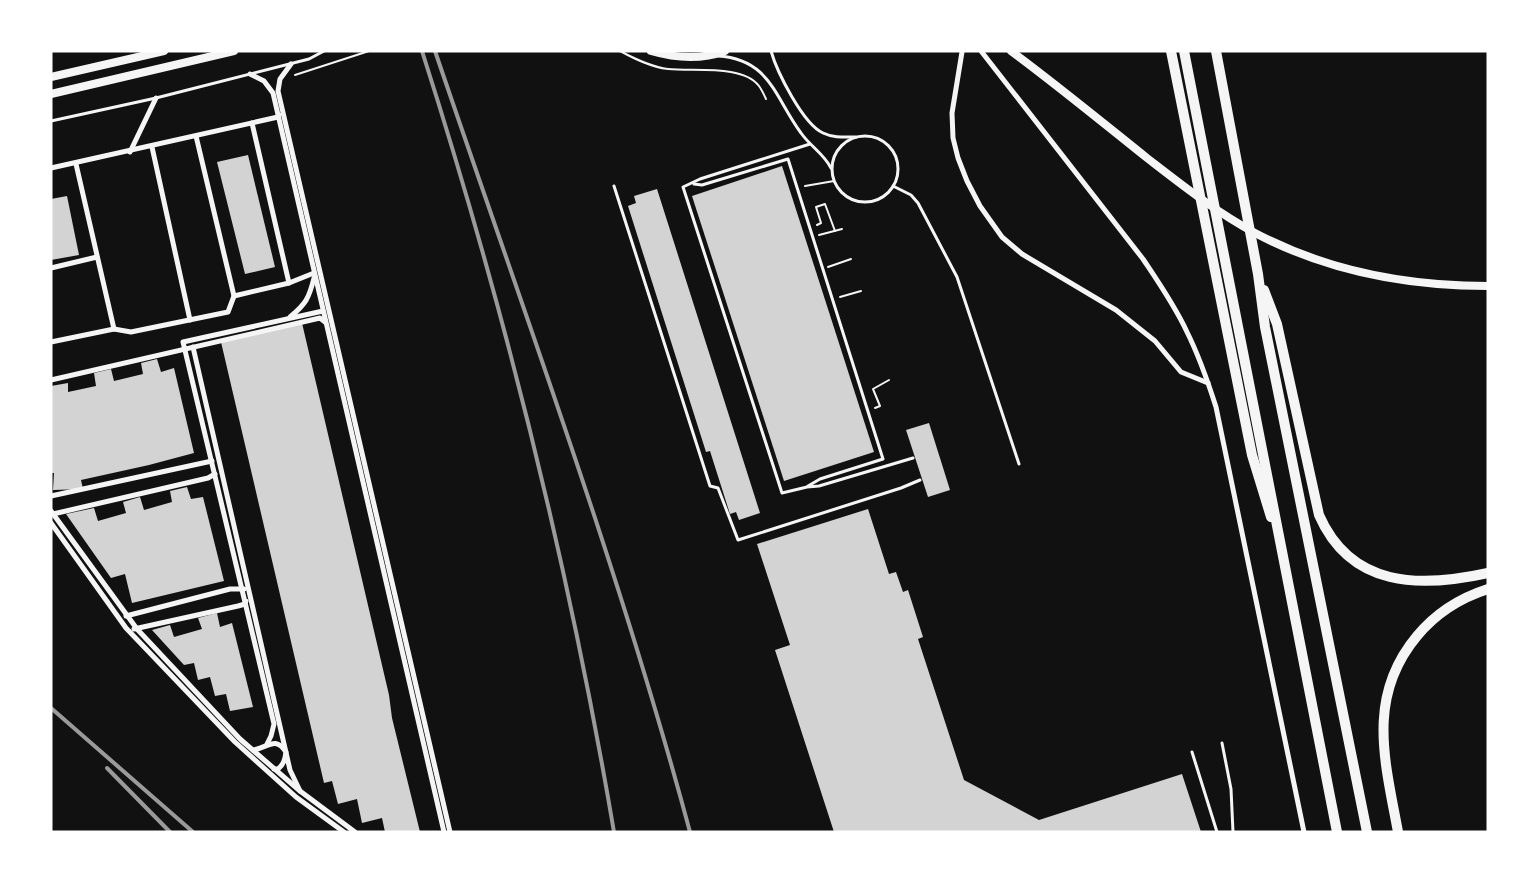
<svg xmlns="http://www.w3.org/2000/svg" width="1539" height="883" viewBox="0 0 1539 883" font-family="'Public Sans',sans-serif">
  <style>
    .building { fill: #d3d3d3 }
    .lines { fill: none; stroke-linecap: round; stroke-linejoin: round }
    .path { stroke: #f5f5f5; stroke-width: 2 }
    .service { stroke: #f5f5f5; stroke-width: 3 }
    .minor { stroke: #f5f5f5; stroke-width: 5 }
    .primary { stroke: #f5f5f5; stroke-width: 8 }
    .motorway { stroke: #f5f5f5; stroke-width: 10 }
    .rail { stroke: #9a9a9a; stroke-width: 4 }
  </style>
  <rect width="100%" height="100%" fill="#111"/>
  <g class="building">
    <polygon points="248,155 275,267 245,274 217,162"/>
    <polygon points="782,166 874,452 784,481 692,196"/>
    <polygon points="657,189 760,513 739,520 736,512 730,514 710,451 706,452 628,206 636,203 634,196"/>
    <polygon points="67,196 79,255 51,260 51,199"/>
    <polygon points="302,323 389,695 392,718 420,832 385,832 382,818 362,823 357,799 338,804 332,781 324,783 221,342"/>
    <polygon points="157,359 161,372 174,368 194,453 149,465 81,480 83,489 53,490 54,473 51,473 51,386 68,383 68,392 96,386 94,373 111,369 114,381 143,374 141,363"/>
    <polygon points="929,423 950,490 928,497 906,430"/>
    <polygon points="187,487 191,499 203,497 224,581 132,603 125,574 111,578 66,514 94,508 98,521 126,513 123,502 140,497 144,510 172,502 170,491"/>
    <polygon points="868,509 889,574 896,572 903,592 908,590 923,637 918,639 964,780 1039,820 1182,774 1201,832 834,832 775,650 790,645 757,544"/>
    <polygon points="217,613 220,627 232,623 253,707 230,711 226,694 215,696 210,677 198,680 194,663 184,665 152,630 170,625 174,637 202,629 198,618"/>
  </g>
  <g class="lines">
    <g class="path">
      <path d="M620 51C635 59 651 67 668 69 693 72 743 64 759 86 762 90 764 95 766 99"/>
      <polyline points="295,75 369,51"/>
      <polyline points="805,186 834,181"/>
      <polyline points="817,225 821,223 816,207 825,204 835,231"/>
      <polyline points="819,235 842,229"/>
      <polyline points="828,267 851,259"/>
      <polyline points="840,297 861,291"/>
      <polyline points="875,408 880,406 873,389 889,380"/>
    </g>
    <g class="service">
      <path d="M771 51C777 72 803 124 823 133 833 138 845 137 856 137"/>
      <path d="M718 56C770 59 775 98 801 133 810 146 824 154 831 168"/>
      <polyline points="51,121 156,98 309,59 324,51"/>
      <circle cx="865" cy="169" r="33"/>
      <polyline points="810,144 700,179 683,187 782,493 807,487 819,486 913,458"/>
      <polyline points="694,184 702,185 788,159 883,459 820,479 808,486"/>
      <polyline points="614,186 710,486 718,488 738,540 901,488 920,480"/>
      <polyline points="893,186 911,195 918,203 957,277 1019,464"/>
      <polyline points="1222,743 1231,789 1233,832"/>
      <polyline points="1192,752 1217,832"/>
    </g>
    <g class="minor">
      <path d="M981 51 1143 259C1159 283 1175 306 1187 332 1199 356 1208 382 1216 407L1304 832"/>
      <polyline points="962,52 952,113 953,138 958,158 967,181 980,206 1002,237 1022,254 1116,310 1155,341 1181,372 1208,383"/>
      <polyline points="291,64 280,79 278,91 450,832"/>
      <polyline points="250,74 264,81 273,93 444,832"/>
      <polyline points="252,123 289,283"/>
      <polyline points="196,136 234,296"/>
      <polyline points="152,147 190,320"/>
      <polyline points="130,152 156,98"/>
      <polyline points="76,164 114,329"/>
      <polyline points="51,168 278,117 279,115"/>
      <polyline points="51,268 97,257"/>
      <path d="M290 317C306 304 309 298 314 278"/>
      <polyline points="51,342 114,329 131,332 228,312 234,296 289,283 314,273"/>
      <polyline points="193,347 290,770 300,791"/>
      <polyline points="51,380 320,318 325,322"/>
      <polyline points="51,496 212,461"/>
      <polyline points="51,511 137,629 240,739 300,791 355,832"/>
      <polyline points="53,514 208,478 215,474"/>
      <polyline points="51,523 126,628 235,742 296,797 344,832"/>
      <polyline points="126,616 230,589 244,589"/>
      <polyline points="134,629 238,606 245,604 246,601"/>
      <polyline points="267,744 271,736 274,724 183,342 323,311"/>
      <path d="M253 750C268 748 275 735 286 752 285 759 284 764 278 769H274"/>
    </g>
    <g class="primary">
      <path d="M651 51C675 58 701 60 725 51"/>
      <path d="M1011 51C1057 85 1102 122 1147 158 1182 185 1216 212 1255 233 1327 271 1407 286 1488 286"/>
      <polyline points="51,77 164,51"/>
      <polyline points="51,94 234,51"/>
    </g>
    <g class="motorway">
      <polyline points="1171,51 1252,455 1271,517"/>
      <polyline points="1184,51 1337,832"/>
      <polyline points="1216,51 1258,274 1265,327 1367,832"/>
      <path d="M1264 290 1277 324 1319 515C1351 588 1420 588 1488 573"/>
      <path d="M1398 832C1385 761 1366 697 1417 636 1436 613 1460 598 1488 589"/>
    </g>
    <g class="rail">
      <path d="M422 51C504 307 569 567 614 832"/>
      <path d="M435 51C523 310 619 568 690 832"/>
      <polyline points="51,708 193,832"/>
      <polyline points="107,768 170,832"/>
    </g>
  </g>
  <rect width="1539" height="883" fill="none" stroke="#ffffff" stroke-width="105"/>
</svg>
